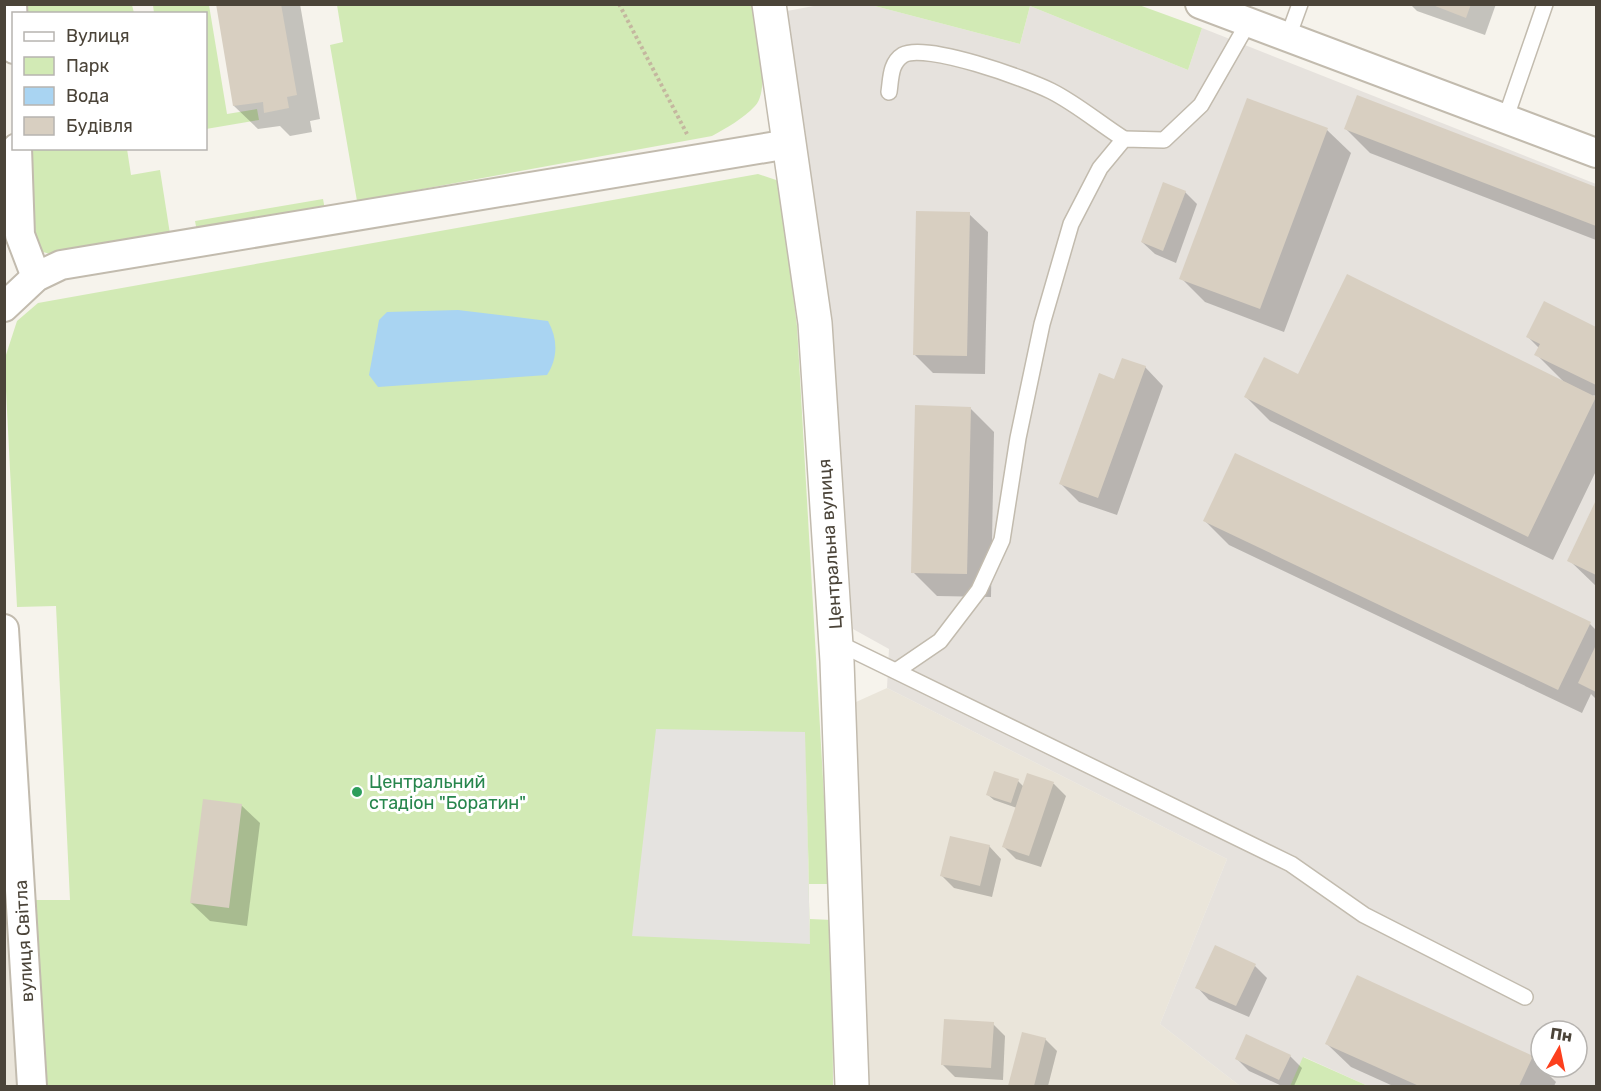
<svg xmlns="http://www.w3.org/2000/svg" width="1601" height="1091" viewBox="0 0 1601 1091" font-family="Rubik,sans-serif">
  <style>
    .residential { fill: #eae5da }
    .industrial { fill: #e6e2dd; fill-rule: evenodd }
    .green { fill: #d2eab5 }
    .parking { fill: #e5e3e0 }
    .water { fill: #a9d4f2 }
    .shadow { fill: #0003 }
    .building { fill: #d8cfc1 }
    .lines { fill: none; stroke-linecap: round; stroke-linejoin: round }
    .service-casing { stroke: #c2bbae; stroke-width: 18 }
    .minor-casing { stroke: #c2bbae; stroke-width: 32 }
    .tertiary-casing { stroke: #c2bbae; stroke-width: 36 }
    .path { stroke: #c4b79f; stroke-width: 4; stroke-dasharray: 3 3; stroke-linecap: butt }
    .service { stroke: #fff; stroke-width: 15 }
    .minor { stroke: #fff; stroke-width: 28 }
    .tertiary { stroke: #fff; stroke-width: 33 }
    .leisure-dot { fill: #2e9e5b; stroke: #fff; stroke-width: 2 }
    .labels { text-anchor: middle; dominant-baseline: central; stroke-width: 6; stroke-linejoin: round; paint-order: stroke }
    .street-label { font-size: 18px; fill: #4b4439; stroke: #fff }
    .leisure-label { font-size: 18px; fill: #27864d; stroke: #fff; text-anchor: start }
  </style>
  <rect width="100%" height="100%" fill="#f6f3ec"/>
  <g class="residential">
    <polygon points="887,688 1227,859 1160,1024 1240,1086 869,1086 856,702"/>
    <polygon points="5,805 21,1086 5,1086"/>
  </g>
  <path class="industrial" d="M819 5H871L1020 44 1030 6 1188 70 1202 28 1596 184V1086H1368L1304 1057 1290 1086H1240L1160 1024 1227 859 887 688 889 649 853 629 832 321 787 11ZM1541 1031H1577V1067H1541Z"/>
  <g class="green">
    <polygon points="27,5 132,5 134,13 28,13"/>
    <polygon points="153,5 209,5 227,114 257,109 259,120 206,129 206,14 154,13"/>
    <path d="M337 5H752C755 28 772 88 755 106 743 119 726 128 712 136L357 201 330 45 343 42Z"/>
    <polygon points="871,5 1139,5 1202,28 1188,70 1030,6 1020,44"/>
    <polygon points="32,149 127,149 131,175 160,170 170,234 50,254 36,250"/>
    <polygon points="758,174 779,181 797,326 829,884 809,884 805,732 810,943 810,919 832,920 833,1086 41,1086 30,900 70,900 56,606 17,607 5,371 4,361 17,321 38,303"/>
    <polygon points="323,199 325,210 197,232 195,221"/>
    <polygon points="1303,1057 1368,1086 1290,1086"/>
  </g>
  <polygon class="parking" points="656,729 805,732 810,944 632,936"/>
  <path class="water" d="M458 310 548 321C558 339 558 358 547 375L378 387 369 375 379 320 387 312Z"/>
  <g class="shadow">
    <polygon points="217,4 300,4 320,119 310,121 312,132 290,136 280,126 258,129 234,106"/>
    <polygon points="1410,4 1496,4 1485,35 1417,11"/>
    <polygon points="1358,97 1596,189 1596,240 1370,153 1346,129"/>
    <polygon points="1327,130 1351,153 1284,332 1205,302 1181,278"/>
    <polygon points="1185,192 1197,204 1176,263 1155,254 1142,242"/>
    <polygon points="969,214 988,232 985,374 933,373 915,355"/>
    <polygon points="1545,303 1596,328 1596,396 1593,395 1596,399 1596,471 1553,560 1270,421 1246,397 1299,376 1563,381 1536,354 1539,348 1528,337"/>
    <polygon points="1145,367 1163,386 1117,515 1079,502 1061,484 1115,381"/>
    <polygon points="970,408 994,432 991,597 937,596 913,572"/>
    <polygon points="1596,504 1596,586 1569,560"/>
    <polygon points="1205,521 1590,624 1596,630 1596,699 1591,694 1582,713 1229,545"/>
    <polygon points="1028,775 1054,784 1066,796 1041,867 1016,859 1004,847 1017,808 994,800 988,795 1018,781 1024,787"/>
    <polygon points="241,805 260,823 247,926 210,921 191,903"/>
    <polygon points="989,846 1001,859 992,897 954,888 942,876"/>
    <polygon points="1255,966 1267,978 1249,1017 1209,1000 1197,987"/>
    <polygon points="1357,977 1532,1058 1556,1082 1554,1086 1393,1086 1351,1067 1327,1044"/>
    <polygon points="993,1024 1005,1036 1003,1080 955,1077 943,1065"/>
    <polygon points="1023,1034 1045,1039 1057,1051 1048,1086 1010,1086"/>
    <polygon points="1290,1056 1302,1068 1294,1086 1282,1086 1249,1071 1237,1059"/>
  </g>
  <g class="building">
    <polygon points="216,4 281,4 297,95 287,97 289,108 264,113 263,102 233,106"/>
    <polygon points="1430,4 1471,4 1466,18"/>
    <polygon points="1357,95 1596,187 1596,226 1344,129"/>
    <polygon points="1247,98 1328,128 1260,309 1179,279"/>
    <polygon points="1163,182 1186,191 1163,251 1141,242"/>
    <polygon points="916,211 970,212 967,356 913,355"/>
    <polygon points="1347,274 1596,397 1528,537 1244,397 1264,357 1298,374"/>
    <polygon points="1544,301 1596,327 1596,385 1534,355 1540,344 1526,337"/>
    <polygon points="1122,358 1146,366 1098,498 1059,484 1099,373 1114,379"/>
    <polygon points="915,405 971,407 967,574 911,573"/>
    <polygon points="1235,453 1591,622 1558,690 1203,521"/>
    <polygon points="1596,500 1596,575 1567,561"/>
    <polygon points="1596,645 1596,692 1578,683"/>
    <polygon points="994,771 1019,779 1011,803 986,795"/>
    <polygon points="1027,773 1054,782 1029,856 1002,847"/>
    <polygon points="203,799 242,804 229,908 190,903"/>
    <polygon points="950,836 990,845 980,886 940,876"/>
    <polygon points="1215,945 1256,964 1236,1006 1195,988"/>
    <polygon points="1357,975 1533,1056 1519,1086 1419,1086 1325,1044"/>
    <polygon points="944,1019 994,1022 991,1068 941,1065"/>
    <polygon points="1022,1032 1046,1038 1034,1086 1008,1086"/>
    <polygon points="1246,1034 1291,1055 1279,1080 1235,1059"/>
  </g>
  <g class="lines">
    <defs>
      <g id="service">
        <polyline points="1288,37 1300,4"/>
        <path d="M889 92C891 79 890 63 903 55 925 42 1027 79 1051 91 1077 104 1100 124 1124 139"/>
        <polyline points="1505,120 1545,4"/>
        <polyline points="836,642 1291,864 1364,915 1525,997"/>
        <polyline points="896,671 940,641 979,590 1002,540 1018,438 1042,324 1071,224 1100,168 1124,139 1164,140 1201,105 1248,23"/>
      </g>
      <g id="minor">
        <polyline points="12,4 14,49"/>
        <polyline points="1200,4 1596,153"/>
        <polyline points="17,148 20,235 36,277"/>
        <polyline points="4,307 36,277 61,265 789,144"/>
        <polyline points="4,629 32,1086"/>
      </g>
      <polyline id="tertiary" points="769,4 815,323 837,661 852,1086"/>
    </defs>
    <use href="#service" class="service-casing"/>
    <use href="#minor" class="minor-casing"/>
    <use href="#tertiary" class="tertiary-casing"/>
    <polyline class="path" points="619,4 687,134"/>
    <use href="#service" class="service"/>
    <use href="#minor" class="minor"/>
    <use href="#tertiary" class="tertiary"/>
  </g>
  <circle class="leisure-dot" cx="357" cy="792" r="6"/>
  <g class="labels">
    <g class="street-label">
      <text transform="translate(830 544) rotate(-94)">Центральна вулиця</text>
      <text transform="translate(24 941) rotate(-93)">вулиця Світла</text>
    </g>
    <g class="leisure-label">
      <text x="369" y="782">Центральний<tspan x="369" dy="21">стадіон "Боратин"</tspan></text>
    </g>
  </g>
  <rect width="1601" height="1091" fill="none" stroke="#4b4439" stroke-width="12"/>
  <rect x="12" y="12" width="195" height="138" fill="#ffffff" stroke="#b7b4b0" stroke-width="1.5"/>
  <rect x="24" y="32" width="30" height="9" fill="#ffffff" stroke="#b7b4b0" stroke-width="1.5"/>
  <text x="66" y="42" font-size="18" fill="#4b4439">Вулиця</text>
  <rect x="24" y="57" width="30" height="18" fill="#d2eab5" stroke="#b7b4b0" stroke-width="1.5"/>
  <text x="66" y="72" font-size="18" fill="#4b4439">Парк</text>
  <rect x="24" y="87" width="30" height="18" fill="#a9d4f2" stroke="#b7b4b0" stroke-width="1.5"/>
  <text x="66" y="102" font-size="18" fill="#4b4439">Вода</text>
  <rect x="24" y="117" width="30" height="18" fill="#d8cfc1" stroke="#b7b4b0" stroke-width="1.5"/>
  <text x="66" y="132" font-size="18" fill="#4b4439">Будівля</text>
  <g transform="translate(1559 1049) rotate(9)"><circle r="28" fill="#ffffff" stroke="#b7b4b0" stroke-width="1.5"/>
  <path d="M0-4.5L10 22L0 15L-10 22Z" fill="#fc3f1d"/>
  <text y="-9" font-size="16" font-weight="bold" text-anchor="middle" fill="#4b4439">Пн</text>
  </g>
</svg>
